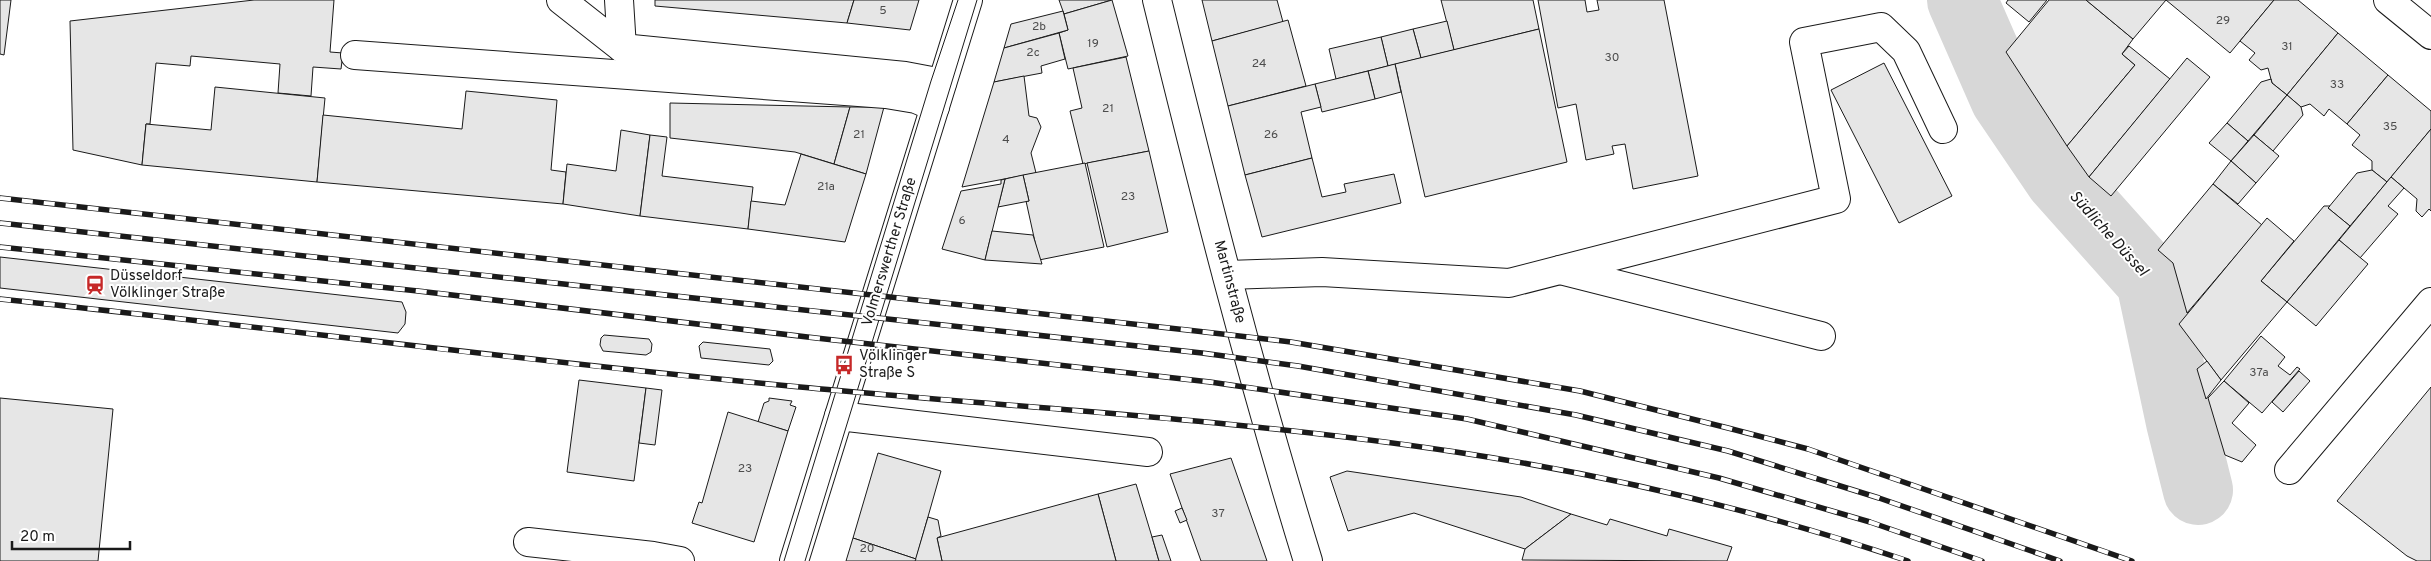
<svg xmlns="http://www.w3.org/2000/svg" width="2431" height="561" viewBox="0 0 2431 561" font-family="Overpass,sans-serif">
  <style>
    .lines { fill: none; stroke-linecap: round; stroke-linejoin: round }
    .river { stroke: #d7d7d7; stroke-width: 70 }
    .building { fill: #e6e6e6; stroke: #1a1a1a }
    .minor-casing { stroke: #1a1a1a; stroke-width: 30 }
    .minor { stroke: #fff; stroke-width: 28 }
    .tram { stroke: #1a1a1a; stroke-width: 1 }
    .rail-casing { stroke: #1a1a1a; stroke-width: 5.5 }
    .rail { stroke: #fff; stroke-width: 4; stroke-dasharray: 11; stroke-linecap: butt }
    .labels { text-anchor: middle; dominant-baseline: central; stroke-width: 4; stroke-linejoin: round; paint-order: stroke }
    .number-label { font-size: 12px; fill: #4d4d4d }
    .street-label { font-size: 15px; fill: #1a1a1a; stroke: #fff }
    .poi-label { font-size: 15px; fill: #1a1a1a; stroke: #fff; text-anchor: start }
    .water-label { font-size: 16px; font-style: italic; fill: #1a1a1a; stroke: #fff }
  </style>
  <rect width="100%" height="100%" fill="#fff"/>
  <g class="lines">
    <polyline class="river" points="1962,0 2005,98 2060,179 2151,281 2181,422 2198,490"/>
  </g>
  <g class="building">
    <polygon points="0,0 11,0 4,55 0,54"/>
    <polygon points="254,0 334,0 330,52 343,53 341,69 313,67 311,96 278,93 280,64 191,56 190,66 156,63 150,124 146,124 142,165 73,150 70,21"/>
    <polygon points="655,0 854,0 847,23 655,6"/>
    <polygon points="854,0 919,0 910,30 847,23"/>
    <polygon points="1059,0 1112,0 1064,14"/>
    <polygon points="1112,0 1128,56 1068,69 1059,33 1068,30 1064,14"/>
    <polygon points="1202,0 1277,0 1283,22 1212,41"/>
    <polygon points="1441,0 1533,0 1539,29 1454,50"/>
    <polygon points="1538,0 1585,0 1587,12 1599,10 1597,0 1664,0 1698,176 1633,189 1625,144 1612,146 1614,154 1586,160 1576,104 1558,108"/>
    <polygon points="2008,0 2047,0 2029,22 2006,3"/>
    <polygon points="2049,0 2086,0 2133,39 2122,54 2135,65 2067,146 2006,52"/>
    <polygon points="2086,0 2166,0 2133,39"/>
    <polygon points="2166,0 2274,0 2230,53"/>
    <polygon points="2274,0 2298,0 2338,33 2287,95 2272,83 2268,68 2261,70 2249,60 2255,53 2240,41"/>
    <polygon points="1063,11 1068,30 1004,48 1011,24"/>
    <polygon points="1288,20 1306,86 1228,106 1212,41"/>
    <polygon points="1447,21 1454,50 1421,58 1413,29"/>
    <polygon points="1413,29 1421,58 1388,66 1381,37"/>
    <polygon points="1539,29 1567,162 1425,197 1395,64"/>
    <polygon points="1059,33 1065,59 1041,66 1042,73 994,82 1004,48"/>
    <polygon points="2338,33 2388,75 2347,124 2329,109 2324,116 2310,104 2301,107 2287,95"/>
    <polygon points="1381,37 1388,66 1336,79 1329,49"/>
    <polygon points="2129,46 2170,79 2089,177 2067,146 2135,65 2122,54"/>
    <polygon points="1126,57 1149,151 1083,164 1070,111 1082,108 1073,68"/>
    <polygon points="2187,58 2210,77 2111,196 2089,177"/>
    <polygon points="1884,63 1952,196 1899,223 1831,90"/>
    <polygon points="1395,64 1401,92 1375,99 1368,71"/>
    <polygon points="1368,71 1375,99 1322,112 1315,84"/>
    <polygon points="2388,75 2431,111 2431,129 2387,182 2372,170 2372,161 2352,145 2360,135 2347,124"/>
    <polygon points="1024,76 1029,116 1037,118 1041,127 1031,153 1036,173 962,187 994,82"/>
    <polygon points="2271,79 2272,83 2287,95 2248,141 2227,123 2261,82"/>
    <polygon points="1315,84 1321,107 1301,112 1312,158 1245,175 1228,106"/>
    <polygon points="215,87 325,98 317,182 142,165 146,124 211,130"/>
    <polygon points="466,91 557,100 551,170 566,172 563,204 317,182 323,115 462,129"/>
    <polygon points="2287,95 2301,107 2303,115 2273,151 2254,135"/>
    <polygon points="670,103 850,107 834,164 795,152 670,138"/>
    <polygon points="850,107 884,107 866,174 834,164"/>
    <polygon points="2227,123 2248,141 2231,161 2209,143"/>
    <polygon points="2431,129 2431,211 2429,209 2422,217 2416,211 2417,199 2391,177"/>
    <polygon points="621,130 650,135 640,216 563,204 567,164 616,171"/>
    <polygon points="650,135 667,137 662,176 753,187 748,229 640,216"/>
    <polygon points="2254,135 2279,156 2256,183 2231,161"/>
    <polygon points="1149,151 1168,232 1107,247 1087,163"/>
    <polygon points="801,154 866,174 845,242 748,229 751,201 785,205"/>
    <polygon points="1312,158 1322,197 1346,192 1344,184 1394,174 1401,203 1262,237 1245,175"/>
    <polygon points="2231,161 2256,183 2238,204 2213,184"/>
    <polygon points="1085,163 1104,247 1039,260 1026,201 1029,201 1023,175"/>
    <polygon points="2372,170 2387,182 2350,226 2328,208 2357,173"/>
    <polygon points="1023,175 1029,201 998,207 1005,179"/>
    <polygon points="2391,177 2404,188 2388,206 2398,214 2360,258 2339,240"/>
    <polygon points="1005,179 985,260 942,249 961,191 1001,184 1001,180"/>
    <polygon points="2213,184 2262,225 2187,313 2173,263 2158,250"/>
    <polygon points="2324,206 2330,206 2328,208 2350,226 2287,302 2261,281"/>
    <polygon points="2267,218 2294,241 2261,281 2287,302 2221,380 2179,324"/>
    <polygon points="992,231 1033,235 1042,264 985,260"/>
    <polygon points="2339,240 2368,264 2316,326 2287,302"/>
    <polygon points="0,257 402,302 406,312 405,324 398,333 0,288"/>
    <polygon points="604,335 649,339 652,344 651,352 646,355 603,351 600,345 601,338"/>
    <polygon points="2261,336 2285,357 2278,366 2290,375 2297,367 2300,369 2262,413 2224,381"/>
    <polygon points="703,342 770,349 773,361 769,365 701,358 699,346"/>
    <polygon points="2207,361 2221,380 2206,399 2197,369"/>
    <polygon points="2299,371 2310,381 2283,412 2272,402"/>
    <polygon points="579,380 646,388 634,481 567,472"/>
    <polygon points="2224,381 2249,403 2232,423 2256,445 2242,462 2225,455 2208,398"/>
    <polygon points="2431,387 2431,561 2417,561 2407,556 2337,501"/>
    <polygon points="646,388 662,390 655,445 639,443"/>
    <polygon points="0,398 113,409 98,561 0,561"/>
    <polygon points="769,398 792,401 790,405 796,407 788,431 758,422 764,403 769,401"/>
    <polygon points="728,412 788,431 754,542 692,523 699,502 702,503"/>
    <polygon points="878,453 941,471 916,559 853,538"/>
    <polygon points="1231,458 1267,561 1201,561 1170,474"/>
    <polygon points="1347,471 1521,497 1571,514 1525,549 1414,513 1348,531 1330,477"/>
    <polygon points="1136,484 1152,537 1159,561 1116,561 1098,494"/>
    <polygon points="1098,494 1116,561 942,561 937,538"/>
    <polygon points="1182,508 1187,520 1180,523 1175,511"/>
    <polygon points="1571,514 1607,525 1610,519 1667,536 1669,529 1732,547 1727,561 1522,560 1525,549"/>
    <polygon points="928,517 938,520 941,536 937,538 942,561 915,561"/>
    <polygon points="1162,535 1171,561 1159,561 1152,537"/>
    <polygon points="853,538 916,559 915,561 846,561"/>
  </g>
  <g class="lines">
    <defs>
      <g id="minor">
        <polyline points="561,0 622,48 905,76 942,83"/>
        <polyline points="619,0 622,48"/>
        <path d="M1157 0C1203 188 1251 376 1308 561"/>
        <polyline points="2388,0 2431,35"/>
        <polyline points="355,55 886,94 916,99 935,107"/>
        <polyline points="1560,270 1821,336"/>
        <polyline points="1227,275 1322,272 1509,283 1836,199 1804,42 1881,27 1906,51 1943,129"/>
        <polyline points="839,416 1148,452"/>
        <polyline points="2289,470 2431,302"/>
        <polyline points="528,542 653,556 680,561"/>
        <polyline points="794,561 968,0"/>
      </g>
    </defs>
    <use href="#minor" class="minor-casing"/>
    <use href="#minor" class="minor"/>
    <g class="tram">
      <polyline points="784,561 931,81 958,0"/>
      <polyline points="805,561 977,0"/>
    </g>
    <defs>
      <g id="rail">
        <polyline points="0,198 1196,331 1291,342 1580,391 1728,428 1808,449 2132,561"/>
        <polyline points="0,223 1202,353 1298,366 1576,415 1728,451 1879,498 2060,561"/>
        <polyline points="0,247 418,291 816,338 1210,382 1467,419 1719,478 1870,522 1982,561"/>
        <path d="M0 299C267 327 533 362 800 387 1019 408 1238 419 1456 452 1608 475 1761 511 1908 561"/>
      </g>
    </defs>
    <use href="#rail" class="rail-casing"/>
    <use href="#rail" class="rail"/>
  </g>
  <defs>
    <symbol id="station-bare" viewBox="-9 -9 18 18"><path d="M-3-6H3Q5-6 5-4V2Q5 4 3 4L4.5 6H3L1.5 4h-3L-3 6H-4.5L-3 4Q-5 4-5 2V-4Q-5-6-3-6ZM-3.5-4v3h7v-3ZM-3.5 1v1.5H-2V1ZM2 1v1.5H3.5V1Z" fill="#c62828" stroke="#fff" stroke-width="2.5" paint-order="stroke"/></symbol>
    <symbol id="bus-bare" viewBox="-9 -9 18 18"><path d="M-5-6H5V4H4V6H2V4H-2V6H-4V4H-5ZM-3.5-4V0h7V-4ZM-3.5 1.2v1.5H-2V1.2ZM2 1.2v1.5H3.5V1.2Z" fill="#c62828" stroke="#fff" stroke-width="2.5" paint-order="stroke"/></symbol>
  </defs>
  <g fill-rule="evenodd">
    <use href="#station-bare" x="81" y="271" width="28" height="28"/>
    <use href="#bus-bare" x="830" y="351" width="28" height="28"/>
  </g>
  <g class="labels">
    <g class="number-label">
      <text x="883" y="11">5</text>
      <text x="2223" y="21">29</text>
      <text x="1039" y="27">2b</text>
      <text x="1093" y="44">19</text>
      <text x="2287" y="47">31</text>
      <text x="1033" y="53">2c</text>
      <text x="1612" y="58">30</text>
      <text x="1259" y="64">24</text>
      <text x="2337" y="85">33</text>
      <text x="1108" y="109">21</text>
      <text x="2390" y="127">35</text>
      <text x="859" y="135">21</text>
      <text x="1271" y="135">26</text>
      <text x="1006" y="140">4</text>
      <text x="826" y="187">21a</text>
      <text x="1128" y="197">23</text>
      <text x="962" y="221">6</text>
      <text x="2259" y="373">37a</text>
      <text x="745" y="469">23</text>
      <text x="1218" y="514">37</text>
      <text x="867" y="549">20</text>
    </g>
    <g class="street-label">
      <text transform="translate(890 252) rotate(-73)">Volmerswerther Straße</text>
      <text transform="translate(1229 282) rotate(75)">Martinstraße</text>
    </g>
    <g class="poi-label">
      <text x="110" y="276">Düsseldorf<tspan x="110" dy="17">Völklinger Straße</tspan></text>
      <text x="859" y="356">Völklinger<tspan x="859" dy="17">Straße S</tspan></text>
    </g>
    <g class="water-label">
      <text transform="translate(2108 234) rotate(48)">Südliche Düssel</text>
    </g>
  </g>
  <path d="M12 541v8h118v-8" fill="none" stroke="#1a1a1a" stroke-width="2.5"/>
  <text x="20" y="541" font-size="15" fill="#1a1a1a" stroke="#ffffff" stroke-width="4" paint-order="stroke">20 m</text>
</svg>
